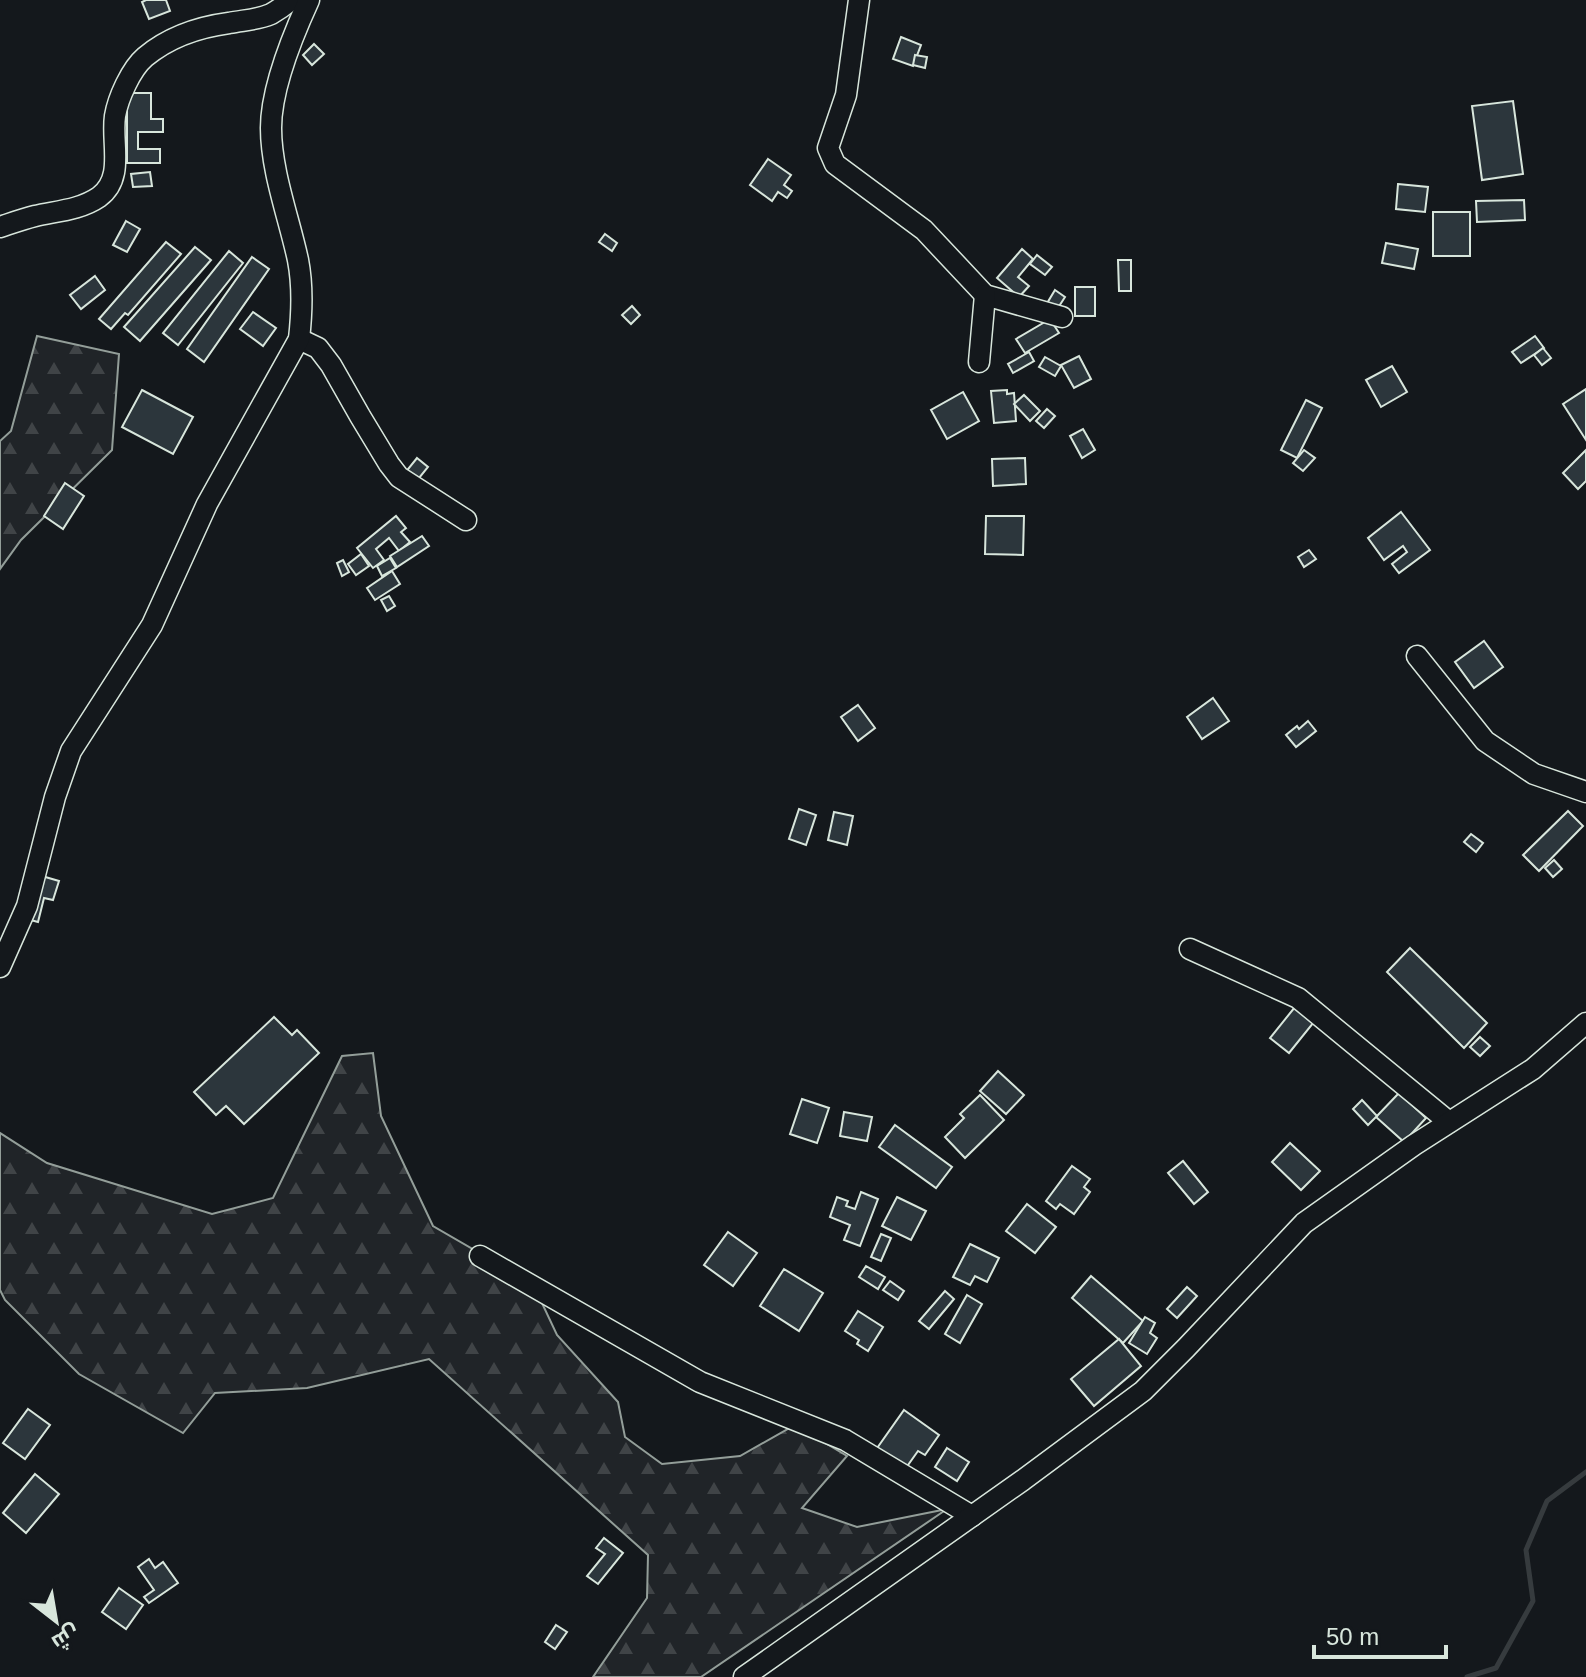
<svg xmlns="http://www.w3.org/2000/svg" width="1586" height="1677" viewBox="0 0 1586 1677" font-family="Helvetica,Cairo,sans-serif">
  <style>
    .forest { fill: url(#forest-firs); stroke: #939e99; stroke-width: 2 }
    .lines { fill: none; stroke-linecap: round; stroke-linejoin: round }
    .stream { stroke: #363b3e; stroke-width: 5 }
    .building { fill: #2c363c; stroke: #d8e6dc; stroke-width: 2 }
    .minor-casing { stroke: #d8e6dc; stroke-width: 23 }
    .minor { stroke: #14181c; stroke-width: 20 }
  </style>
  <defs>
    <pattern id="forest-firs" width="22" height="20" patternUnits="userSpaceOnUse" patternTransform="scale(2)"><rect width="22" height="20" fill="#202428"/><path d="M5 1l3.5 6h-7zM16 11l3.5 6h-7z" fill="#404447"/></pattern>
  </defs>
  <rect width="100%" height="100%" fill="#14181c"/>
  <g class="forest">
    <polygon points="37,336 119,354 112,450 21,540 0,569 0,441 11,431"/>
    <polygon points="373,1053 381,1116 433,1226 533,1284 557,1335 618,1402 625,1437 662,1464 740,1456 795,1425 847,1456 802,1508 857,1527 947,1509 701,1677 593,1677 647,1598 648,1555 429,1359 307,1388 215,1393 183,1433 79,1374 5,1300 0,1290 0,1133 47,1163 212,1214 273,1198 342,1056"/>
  </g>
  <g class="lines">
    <polyline class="stream" points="1467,1677 1496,1668 1533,1601 1526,1550 1547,1501 1586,1472"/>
  </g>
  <g class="building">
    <polygon points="146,0 166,0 170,11 149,19 142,2"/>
    <polygon points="901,37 921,45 913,66 893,59"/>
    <polygon points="314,44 324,54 312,65 303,55"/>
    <polygon points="915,55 927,57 925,68 913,65"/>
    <polygon points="127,93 151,93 151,119 163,119 163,132 138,132 138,149 160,149 160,163 127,163"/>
    <polygon points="1513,101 1523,174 1482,180 1472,106"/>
    <polygon points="768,159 791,175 784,185 792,191 787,198 778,192 772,201 750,185"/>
    <polygon points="150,172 152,186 133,187 131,174"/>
    <polygon points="1398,184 1428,187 1425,212 1396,209"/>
    <polygon points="1524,200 1525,220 1477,222 1476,201"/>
    <rect x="1433" y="212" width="37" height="44"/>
    <polygon points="126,221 140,229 127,252 113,245"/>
    <polygon points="605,234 617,243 612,251 599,242"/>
    <polygon points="166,242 181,254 128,315 125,313 111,329 99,319"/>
    <polygon points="1386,243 1418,249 1414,269 1382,263"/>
    <polygon points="195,247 211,260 140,341 124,327"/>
    <polygon points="1022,249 1033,259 1018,277 1029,286 1019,297 997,278"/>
    <polygon points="229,251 243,263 178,345 163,333"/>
    <polygon points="1037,255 1052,267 1045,275 1030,264"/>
    <polygon points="252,257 269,269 204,362 187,349"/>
    <polygon points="1118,260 1131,260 1131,291 1119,291"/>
    <polygon points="95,276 105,290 81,309 70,295"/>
    <rect x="1075" y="287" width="20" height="29"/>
    <polygon points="1055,290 1065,297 1056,311 1046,305"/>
    <polygon points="632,306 640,315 631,324 622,315"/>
    <polygon points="253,312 276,328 263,346 240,329"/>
    <polygon points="1050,319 1059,333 1025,353 1016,339"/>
    <polygon points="1535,336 1544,348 1521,363 1512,352"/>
    <polygon points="1543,348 1551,358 1542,365 1534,355"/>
    <polygon points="1029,352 1034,361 1013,373 1008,364"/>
    <polygon points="1079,356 1091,379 1074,388 1061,365"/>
    <polygon points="1045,357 1061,366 1055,376 1039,367"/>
    <polygon points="1392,366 1407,392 1381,407 1366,380"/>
    <polygon points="1586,389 1586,440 1563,404"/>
    <polygon points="142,390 193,417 173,454 122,427"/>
    <polygon points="1007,390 1007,394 1014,393 1016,421 994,423 991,391"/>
    <polygon points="963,392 979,421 947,439 931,410"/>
    <polygon points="1024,395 1040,411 1030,421 1014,404"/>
    <polygon points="1306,400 1322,408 1297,458 1281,450"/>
    <polygon points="1047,409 1055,416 1044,428 1036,421"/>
    <polygon points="1083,429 1095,450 1082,458 1070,436"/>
    <polygon points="1304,450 1315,458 1303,471 1293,463"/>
    <polygon points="1586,450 1586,481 1578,489 1563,473"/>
    <polygon points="417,458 428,467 415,483 404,474"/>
    <polygon points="1025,458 1026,484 993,486 992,459"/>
    <polygon points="65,483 84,496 63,529 44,516"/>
    <polygon points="1401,512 1430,550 1399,573 1392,564 1407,552 1403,546 1384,560 1368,538"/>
    <polygon points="396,516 406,528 401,532 410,542 399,551 389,538 376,549 384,560 373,568 357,548"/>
    <polygon points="986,516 1024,516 1023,555 985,554"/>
    <polygon points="422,536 429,546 397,567 390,556"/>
    <polygon points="1309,550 1316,559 1304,567 1298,557"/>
    <polygon points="361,554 369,566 356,575 348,564"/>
    <polygon points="390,558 396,568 382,576 377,566"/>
    <polygon points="343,560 349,572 342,576 337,563"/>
    <polygon points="392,571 400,584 375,600 367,588"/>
    <polygon points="389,596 395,606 387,611 381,600"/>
    <polygon points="1484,641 1503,667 1474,688 1455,662"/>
    <polygon points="1213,698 1229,721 1202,739 1187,717"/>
    <polygon points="858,705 875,728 858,741 841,717"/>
    <polygon points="1308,721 1316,731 1296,747 1286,735 1297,726 1299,729"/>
    <polygon points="799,809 816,815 806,845 789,839"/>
    <polygon points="1568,811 1583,826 1539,871 1523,855"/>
    <polygon points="834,812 853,816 847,845 828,840"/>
    <polygon points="1471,834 1483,843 1476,852 1464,842"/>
    <polygon points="1554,860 1562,869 1553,877 1545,868"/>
    <polygon points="35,874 59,881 53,900 44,898 38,922 23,918"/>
    <polygon points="1410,948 1487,1023 1464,1048 1387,972"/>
    <polygon points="1295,1007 1314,1022 1289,1053 1270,1038"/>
    <polygon points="274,1017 292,1035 297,1030 319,1053 244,1124 226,1106 216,1115 194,1092"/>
    <polygon points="1480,1037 1490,1046 1480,1056 1470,1047"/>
    <polygon points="998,1071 1024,1095 1006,1114 980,1091"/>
    <polygon points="1399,1093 1426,1118 1404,1142 1376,1117"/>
    <polygon points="980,1095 1004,1120 965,1158 945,1137 964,1118 960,1114"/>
    <polygon points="802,1099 829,1108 817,1143 790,1134"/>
    <polygon points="1362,1100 1377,1116 1368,1125 1353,1109"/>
    <polygon points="844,1112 872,1117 867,1141 840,1136"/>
    <polygon points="895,1125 952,1167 936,1188 879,1147"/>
    <polygon points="1290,1143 1320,1171 1301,1190 1272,1162"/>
    <polygon points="1183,1161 1208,1192 1194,1204 1168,1173"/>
    <polygon points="1072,1166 1090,1179 1084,1187 1090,1192 1074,1214 1060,1204 1056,1209 1046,1201"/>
    <polygon points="861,1192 878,1199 860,1246 844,1240 850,1225 830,1217 837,1197 848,1201 846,1206 855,1209"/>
    <polygon points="897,1197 926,1211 911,1240 882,1226"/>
    <polygon points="1027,1204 1056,1227 1035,1253 1006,1231"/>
    <polygon points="728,1232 757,1253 733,1286 704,1265"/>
    <polygon points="881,1234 891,1238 881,1261 871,1257"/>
    <polygon points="970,1244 999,1258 987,1282 975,1276 970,1285 953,1277"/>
    <polygon points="866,1266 885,1277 878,1289 859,1277"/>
    <polygon points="784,1269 823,1293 799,1331 760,1306"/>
    <polygon points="1091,1276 1143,1321 1123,1343 1072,1298"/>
    <polygon points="890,1281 904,1291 898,1300 883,1290"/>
    <polygon points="1187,1287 1197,1296 1177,1318 1167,1309"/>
    <polygon points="945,1291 954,1299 929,1329 919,1321"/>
    <polygon points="967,1295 982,1304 960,1343 945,1334"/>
    <polygon points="858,1311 883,1327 868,1351 857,1344 859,1340 845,1331"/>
    <polygon points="1145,1317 1155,1323 1150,1333 1157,1338 1147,1354 1129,1343"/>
    <polygon points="1119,1339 1141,1366 1094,1406 1071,1379"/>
    <polygon points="28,1409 50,1425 25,1459 3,1443"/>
    <polygon points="904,1410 939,1435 925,1455 918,1451 903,1472 875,1451"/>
    <polygon points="947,1448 969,1462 957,1481 935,1467"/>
    <polygon points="35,1474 59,1494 26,1533 3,1513"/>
    <polygon points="604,1538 623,1553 598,1584 587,1576 605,1554 596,1548"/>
    <polygon points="149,1559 155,1568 163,1562 178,1583 149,1603 144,1597 154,1590 138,1567"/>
    <polygon points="119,1588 143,1605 126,1629 102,1612"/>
    <polygon points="556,1625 567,1632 555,1649 545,1642"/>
  </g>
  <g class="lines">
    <defs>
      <g id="minor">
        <polyline points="859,0 846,95 828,148 835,164 924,230 985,295 1062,317"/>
        <path d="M0 227C12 223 23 219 35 216 57 211 80 210 99 197 125 178 111 143 115 116 118 98 131 69 145 57 169 37 199 27 229 23 244 20 257 20 271 14 278 10 285 5 291 0"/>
        <polyline points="299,339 318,348 331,365 360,416 389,464 399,477 466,520"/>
        <polyline points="979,362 985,295"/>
        <polyline points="1417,656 1485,741 1534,774 1586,792"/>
        <polyline points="1190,949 1298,998 1449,1122"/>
        <path d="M0 967 27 906 55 797 71 751 152 625 207 504 299 339C302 313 303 286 298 260 289 218 271 171 271 128 271 88 292 37 309 0"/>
        <polyline points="480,1256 700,1382 845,1440 972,1516"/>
        <polyline points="744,1677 1023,1480 1143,1391 1186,1348 1304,1223 1414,1145 1533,1069 1586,1023"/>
      </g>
    </defs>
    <use href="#minor" class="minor-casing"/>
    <use href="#minor" class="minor"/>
  </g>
  <g transform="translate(56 1621) rotate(149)" stroke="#14181c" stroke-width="6" paint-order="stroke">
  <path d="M0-6L14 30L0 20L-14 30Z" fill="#d8e6dc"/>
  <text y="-12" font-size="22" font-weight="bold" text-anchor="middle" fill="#d8e6dc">ش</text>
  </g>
  <path d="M1314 1645v12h132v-12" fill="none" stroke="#d8e6dc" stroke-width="4"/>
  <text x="1326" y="1645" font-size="24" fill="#d8e6dc" stroke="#14181c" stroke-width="6" paint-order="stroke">50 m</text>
</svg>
